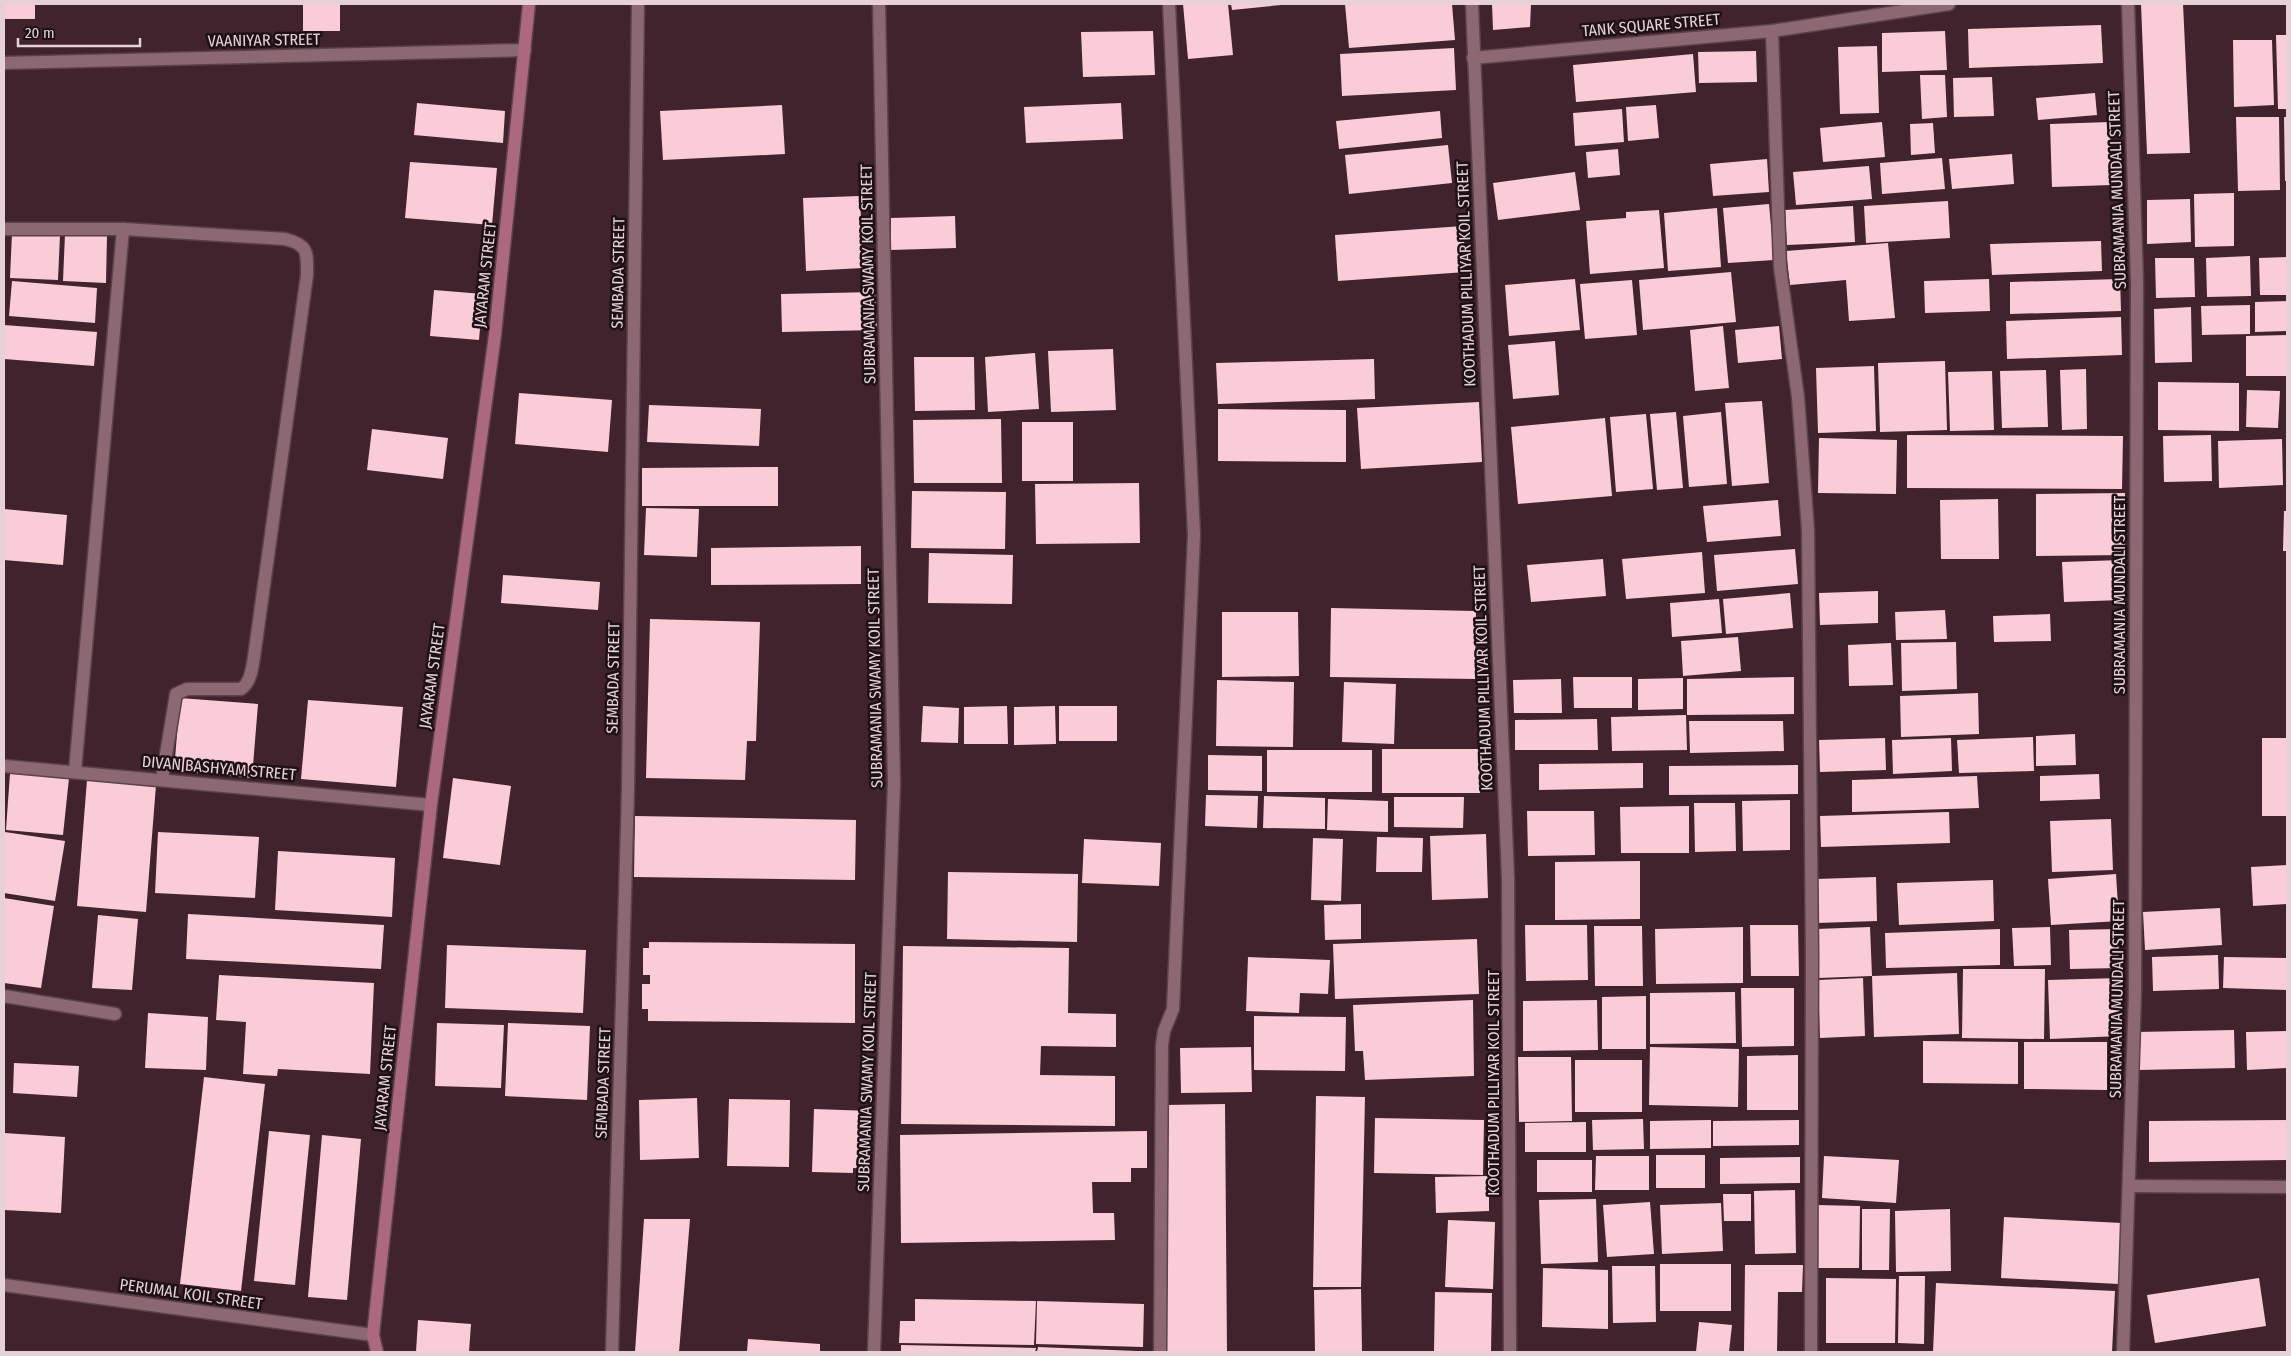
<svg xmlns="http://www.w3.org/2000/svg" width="2291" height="1356" viewBox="0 0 2291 1356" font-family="'Fira Sans Condensed',sans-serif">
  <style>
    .building { fill: #faccd8 }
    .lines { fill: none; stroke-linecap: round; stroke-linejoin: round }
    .street-casing { stroke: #5b424a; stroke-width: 15 }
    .secondary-casing { stroke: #5b424a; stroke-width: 15 }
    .street { stroke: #8b6872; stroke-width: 12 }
    .secondary { stroke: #ab687e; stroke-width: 12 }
    .labels { text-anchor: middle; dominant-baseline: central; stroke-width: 5; stroke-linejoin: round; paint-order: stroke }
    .street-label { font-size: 16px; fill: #e5d1d6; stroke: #1e1115 }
  </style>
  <rect width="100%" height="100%" fill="#40232c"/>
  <g class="building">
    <rect x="4" y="4" width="31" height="15"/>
    <rect x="303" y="4" width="37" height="27"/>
    <polygon points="1183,4 1228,4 1233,55 1188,59"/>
    <polygon points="1231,4 1281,4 1281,5 1232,10"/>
    <polygon points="1345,4 1452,4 1455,40 1349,48"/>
    <polygon points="1492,4 1531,4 1530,27 1493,30"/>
    <polygon points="2141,4 2183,4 2190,153 2147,154"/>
    <polygon points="2101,25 2103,63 1969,68 1968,29"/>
    <polygon points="1153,31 1155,75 1083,77 1081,32"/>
    <polygon points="1945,31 1947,70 1882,72 1882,33"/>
    <polygon points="2276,35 2287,35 2287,109 2278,109"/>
    <polygon points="2233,40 2272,40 2274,105 2234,107"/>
    <polygon points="1877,46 1879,113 1840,114 1838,47"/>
    <polygon points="1454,48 1456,90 1342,96 1340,54"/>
    <polygon points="1756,51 1757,82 1699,83 1698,52"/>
    <polygon points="1693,54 1696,92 1576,102 1573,65"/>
    <polygon points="1920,75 1945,75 1947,117 1922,119"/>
    <polygon points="1992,77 1994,116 1954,117 1953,78"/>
    <polygon points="2095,93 2097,115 2038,120 2036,98"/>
    <polygon points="417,103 505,111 503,143 414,135"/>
    <polygon points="1121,103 1123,139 1026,143 1024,107"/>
    <polygon points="782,105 785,154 663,160 660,111"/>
    <polygon points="1656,105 1659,138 1628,141 1626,107"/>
    <polygon points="1622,109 1624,142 1575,146 1573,113"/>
    <polygon points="1440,111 1442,138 1339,149 1336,121"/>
    <polygon points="2236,117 2279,117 2280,190 2238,191"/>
    <polygon points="2284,117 2287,117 2287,181 2285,181"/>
    <polygon points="1882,122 1885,157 1823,162 1820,128"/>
    <polygon points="2110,122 2111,185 2052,187 2050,124"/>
    <polygon points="1933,123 1935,153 1911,155 1910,124"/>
    <polygon points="1448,145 1452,183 1349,194 1345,155"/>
    <polygon points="1618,149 1620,175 1588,178 1586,152"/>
    <polygon points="2012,154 2014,184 1952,189 1949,159"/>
    <polygon points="1942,158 1945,189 1882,194 1880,163"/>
    <polygon points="1767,159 1769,192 1713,196 1710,164"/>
    <polygon points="410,162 497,168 492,225 405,218"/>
    <polygon points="1869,166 1872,199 1796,205 1793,172"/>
    <polygon points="1575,172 1580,210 1498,220 1493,183"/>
    <polygon points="2234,193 2234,246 2195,247 2194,194"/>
    <polygon points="860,196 863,268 806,271 803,198"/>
    <polygon points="2190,199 2191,242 2147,244 2147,200"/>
    <polygon points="1948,201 1950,238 1866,243 1864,206"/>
    <polygon points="1769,204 1774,260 1728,263 1723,208"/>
    <polygon points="1853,206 1855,242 1787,245 1785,210"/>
    <polygon points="1717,208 1721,267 1668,271 1664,213"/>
    <polygon points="1659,210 1664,268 1590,274 1586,221 1626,218 1626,212"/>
    <polygon points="955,216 956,248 891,250 891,218"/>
    <polygon points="1463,226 1466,272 1338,281 1335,235"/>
    <polygon points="12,233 60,235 58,280 10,278"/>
    <polygon points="65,234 107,235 106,283 63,281"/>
    <polygon points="2101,241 2102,271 1992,275 1990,244"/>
    <polygon points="1888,243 1895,318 1849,321 1846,280 1790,285 1786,251"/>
    <polygon points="2250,256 2251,296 2207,297 2206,258"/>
    <polygon points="2287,257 2287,295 2260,295 2259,258"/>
    <polygon points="2155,258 2194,258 2195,297 2156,298"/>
    <polygon points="1731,272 1736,322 1643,330 1639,280"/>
    <polygon points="1575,279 1580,330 1509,336 1505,285"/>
    <polygon points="1989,279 1990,311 1925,313 1924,281"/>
    <polygon points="2120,279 2121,311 2010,314 2010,282"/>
    <polygon points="1632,280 1637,335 1585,339 1580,284"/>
    <polygon points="12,281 97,288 95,323 9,316"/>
    <polygon points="434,290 483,294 479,340 430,336"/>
    <polygon points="875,292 877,330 782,332 781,294"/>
    <polygon points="2287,301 2287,331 2255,332 2255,302"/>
    <polygon points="2250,305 2250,334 2202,335 2201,306"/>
    <polygon points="2191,307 2192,362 2155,363 2154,309"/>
    <polygon points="2121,317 2122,355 2007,359 2006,321"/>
    <polygon points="4,325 97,332 94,366 4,359"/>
    <polygon points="1723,326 1729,388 1695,391 1690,330"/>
    <polygon points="1779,326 1782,359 1738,363 1735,330"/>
    <polygon points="2287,335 2287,376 2246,376 2246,336"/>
    <polygon points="1555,341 1559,395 1513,399 1508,345"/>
    <polygon points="1113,349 1116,410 1051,412 1048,351"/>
    <polygon points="1035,353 1039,409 988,412 985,357"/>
    <polygon points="914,357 974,357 975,410 915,411"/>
    <polygon points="1374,359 1375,399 1218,404 1216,363"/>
    <polygon points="1945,361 1947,430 1880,432 1878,363"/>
    <polygon points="1874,366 1876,431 1818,433 1816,368"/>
    <polygon points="2086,369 2087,429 2062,430 2060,370"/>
    <polygon points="2046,370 2048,427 2002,428 2000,371"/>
    <polygon points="1992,371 1994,430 1950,431 1948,372"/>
    <polygon points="2158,382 2239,383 2239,431 2158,430"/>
    <polygon points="2247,390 2280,391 2278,428 2246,427"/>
    <polygon points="519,393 612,400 608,452 515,444"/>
    <polygon points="1762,401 1769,483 1732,486 1725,403"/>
    <polygon points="1479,402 1482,462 1361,469 1357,408"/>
    <polygon points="649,405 761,409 759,446 647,442"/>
    <polygon points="1218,409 1346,410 1346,462 1218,461"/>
    <polygon points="1676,412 1683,488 1657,490 1650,414"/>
    <polygon points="1721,412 1727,484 1689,487 1683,416"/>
    <polygon points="1646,414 1653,489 1616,492 1610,417"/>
    <polygon points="1605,418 1612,496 1518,504 1511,427"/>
    <polygon points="1001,419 1002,483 914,483 913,420"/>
    <rect x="1022" y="422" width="51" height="59"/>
    <polygon points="372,429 448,438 443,479 367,470"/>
    <polygon points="1907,435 2123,436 2122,489 1907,488"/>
    <polygon points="2211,435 2212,481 2164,482 2163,436"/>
    <polygon points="1819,438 1897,440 1896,494 1818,493"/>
    <polygon points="2282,439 2283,485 2219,488 2218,441"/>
    <polygon points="778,467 778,506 642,506 642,468"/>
    <polygon points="1139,483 1140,543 1036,544 1035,484"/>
    <polygon points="912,491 1006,492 1005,549 911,548"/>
    <polygon points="2125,493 2125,555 2036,556 2036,494"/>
    <polygon points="1998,499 1999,559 1941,559 1940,500"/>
    <polygon points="1778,500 1781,536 1707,542 1703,506"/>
    <polygon points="646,508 699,509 697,557 644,555"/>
    <polygon points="4,509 67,515 63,565 4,560"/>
    <polygon points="2284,511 2287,511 2287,551 2283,551"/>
    <polygon points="861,546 861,584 711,585 711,548"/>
    <polygon points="1795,549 1798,584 1717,591 1714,555"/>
    <polygon points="1702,552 1705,593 1626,599 1622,559"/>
    <polygon points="929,553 1013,555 1012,604 928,603"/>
    <polygon points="1603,559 1606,596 1531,602 1527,565"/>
    <polygon points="2121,560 2122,600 2064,602 2062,562"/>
    <polygon points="503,575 600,582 598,610 501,603"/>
    <polygon points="1878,591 1878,623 1820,625 1819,593"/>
    <polygon points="1790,593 1793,628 1726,634 1723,599"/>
    <polygon points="1719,599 1722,633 1672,637 1670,603"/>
    <polygon points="1331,608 1476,611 1475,679 1330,677"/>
    <polygon points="1945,610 1947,639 1896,640 1895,612"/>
    <polygon points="1222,612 1298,612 1299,676 1222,677"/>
    <polygon points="2050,614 2051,641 1994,642 1993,616"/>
    <polygon points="650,619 760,622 756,741 747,741 745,780 646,778"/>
    <polygon points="1738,637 1741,671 1683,676 1681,641"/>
    <polygon points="1956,642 1957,689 1902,691 1901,643"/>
    <polygon points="1891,643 1893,685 1849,686 1848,645"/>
    <polygon points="1573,677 1632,677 1632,708 1574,708"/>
    <polygon points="1794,677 1794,714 1687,715 1687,679"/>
    <polygon points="1683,678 1683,709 1638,710 1638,679"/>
    <polygon points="1561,679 1562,713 1514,713 1513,680"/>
    <polygon points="1217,680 1294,682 1293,747 1216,746"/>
    <polygon points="1344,682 1396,684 1394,744 1342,742"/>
    <polygon points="1978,693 1979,734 1901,737 1900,696"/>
    <polygon points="180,698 258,704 252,778 174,771"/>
    <polygon points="308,700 403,707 396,787 301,779"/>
    <polygon points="923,706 959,708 958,743 921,742"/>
    <polygon points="1007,706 1008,744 964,744 964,707"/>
    <polygon points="1055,706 1056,744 1014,745 1014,707"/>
    <rect x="1059" y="706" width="58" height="35"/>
    <polygon points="1686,715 1687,750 1612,751 1611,717"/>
    <polygon points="1597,719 1598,750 1515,750 1515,720"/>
    <polygon points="1689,721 1783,721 1784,751 1690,753"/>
    <polygon points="2075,734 2076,765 2036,766 2036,736"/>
    <polygon points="2033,737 2034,771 1959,773 1957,740"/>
    <polygon points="1885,738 1886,770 1820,772 1819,740"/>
    <polygon points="1951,738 1952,771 1893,774 1892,740"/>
    <rect x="2262" y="738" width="25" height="78"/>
    <polygon points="1382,749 1479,749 1480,793 1382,793"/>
    <rect x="1267" y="750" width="105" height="42"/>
    <polygon points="1208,755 1262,756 1262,791 1208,790"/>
    <polygon points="1643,763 1643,788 1539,790 1539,764"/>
    <polygon points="1798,765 1798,794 1669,795 1669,766"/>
    <polygon points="10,773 69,778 63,835 6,830"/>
    <polygon points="2099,774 2100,799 2040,801 2040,776"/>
    <polygon points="1977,776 1979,808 1852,812 1852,780"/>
    <polygon points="453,778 511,786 500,865 443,858"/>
    <polygon points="87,780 156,785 146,912 77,906"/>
    <polygon points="1206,795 1258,796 1257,828 1205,826"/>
    <polygon points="1264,796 1325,798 1325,829 1263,828"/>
    <polygon points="1394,797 1464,797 1463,828 1394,827"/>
    <polygon points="1328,799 1388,801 1388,832 1327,830"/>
    <polygon points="1790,800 1790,850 1743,851 1742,801"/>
    <polygon points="1694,803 1735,803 1736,851 1695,852"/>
    <polygon points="1689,806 1689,853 1621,853 1620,807"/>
    <polygon points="1527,811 1594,811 1595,855 1528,856"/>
    <polygon points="1949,812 1950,843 1821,847 1820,816"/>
    <polygon points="635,816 856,820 855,880 634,877"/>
    <polygon points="2111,819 2113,870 2052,872 2050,821"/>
    <polygon points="5,832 65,841 55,901 4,893"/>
    <polygon points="158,832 259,837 255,898 155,893"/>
    <polygon points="1486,834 1488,898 1432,900 1430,836"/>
    <polygon points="1377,837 1423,838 1422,872 1376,872"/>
    <polygon points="1313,838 1343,839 1341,901 1311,900"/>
    <polygon points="1084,839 1161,843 1159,886 1082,883"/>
    <polygon points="278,851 395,858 392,917 275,910"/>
    <polygon points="1640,861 1640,919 1555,920 1555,862"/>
    <polygon points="2287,865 2287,904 2253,906 2251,867"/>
    <polygon points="948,872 1078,874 1077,942 947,939"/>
    <polygon points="2116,874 2119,921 2051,925 2048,879"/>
    <polygon points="1876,877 1877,921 1817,923 1816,879"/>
    <polygon points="1993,880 1994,921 1899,925 1897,883"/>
    <polygon points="4,898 54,906 41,988 4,983"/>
    <polygon points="1361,904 1361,939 1325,940 1324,905"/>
    <polygon points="2220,908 2222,945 2145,950 2143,912"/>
    <polygon points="188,914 384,925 381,969 186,959"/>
    <polygon points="98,915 138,919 132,990 92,988"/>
    <polygon points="1525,925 1587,925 1588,980 1526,981"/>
    <polygon points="1750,925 1798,925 1799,976 1751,976"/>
    <polygon points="1594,926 1642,926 1643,986 1595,986"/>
    <polygon points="1743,927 1743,983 1656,984 1655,929"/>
    <polygon points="1870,927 1872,976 1818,978 1816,929"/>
    <polygon points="2050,927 2051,965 2014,966 2012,928"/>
    <polygon points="2000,929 2000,965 1886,968 1885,933"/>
    <polygon points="2118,929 2119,968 2070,969 2069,930"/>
    <polygon points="1477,939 1479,994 1335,999 1333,944"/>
    <polygon points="649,942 855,944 855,1023 648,1021 648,1009 642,1009 642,984 650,984 650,975 643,975 643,948 649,948"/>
    <polygon points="447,945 586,950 583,1013 445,1008"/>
    <polygon points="903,946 1069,948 1068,1013 1116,1014 1116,1047 1041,1046 1040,1075 1115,1076 1115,1126 901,1124"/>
    <polygon points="2218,955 2219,989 2153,991 2152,957"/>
    <polygon points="1248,957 1330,960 1328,994 1300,993 1299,1013 1246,1011"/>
    <polygon points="2224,957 2287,958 2287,990 2223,988"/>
    <polygon points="1963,969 2045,969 2044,1039 1962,1038"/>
    <polygon points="1957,973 1959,1034 1874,1037 1872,976"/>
    <polygon points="219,975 374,983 370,1074 278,1069 277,1076 243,1074 246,1022 216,1020"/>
    <polygon points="1863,978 1865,1036 1820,1038 1818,980"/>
    <polygon points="2119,978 2120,1036 2050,1039 2048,980"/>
    <polygon points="1741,988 1794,988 1794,1046 1742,1047"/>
    <polygon points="1735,992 1736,1043 1650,1044 1650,993"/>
    <polygon points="1646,996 1646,1049 1602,1049 1602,997"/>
    <polygon points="1473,1000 1474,1076 1365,1080 1363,1051 1355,1051 1353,1005"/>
    <polygon points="1597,1000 1598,1050 1523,1051 1523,1001"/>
    <polygon points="148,1013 208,1017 206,1070 145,1068"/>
    <polygon points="1254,1016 1346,1017 1345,1071 1254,1070"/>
    <polygon points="437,1023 504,1025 501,1088 435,1086"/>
    <polygon points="508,1023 590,1026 587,1100 505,1096"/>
    <polygon points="2234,1030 2235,1068 2138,1070 2137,1032"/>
    <polygon points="2287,1031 2287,1068 2247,1070 2246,1032"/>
    <polygon points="1923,1041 2018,1042 2018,1084 1923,1083"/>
    <polygon points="2024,1042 2107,1042 2107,1090 2024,1089"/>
    <polygon points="1251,1047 1252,1092 1181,1093 1180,1048"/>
    <polygon points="1650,1047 1739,1049 1738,1107 1649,1105"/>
    <polygon points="1798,1055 1798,1110 1747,1110 1747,1056"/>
    <polygon points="1518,1057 1571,1057 1572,1121 1519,1122"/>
    <rect x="1575" y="1060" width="67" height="52"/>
    <polygon points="14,1063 79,1066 77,1097 13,1093"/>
    <polygon points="204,1077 265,1084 241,1291 180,1284"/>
    <polygon points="1316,1096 1365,1097 1361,1287 1313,1287"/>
    <polygon points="697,1098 699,1158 640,1160 639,1100"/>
    <polygon points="729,1099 790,1100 789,1167 727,1166"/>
    <polygon points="1225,1104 1227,1352 1167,1352 1165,1105"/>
    <polygon points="814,1109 871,1111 869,1169 853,1168 853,1173 812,1172"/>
    <polygon points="1375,1118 1484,1120 1483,1175 1374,1173"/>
    <polygon points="1643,1119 1644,1149 1593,1150 1592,1120"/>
    <polygon points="1711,1120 1711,1148 1650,1149 1650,1121"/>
    <polygon points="1799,1120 1799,1145 1713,1146 1713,1121"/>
    <polygon points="2287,1120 2287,1160 2149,1162 2149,1121"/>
    <polygon points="1586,1122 1586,1152 1525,1152 1525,1123"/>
    <polygon points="269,1131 310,1135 295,1285 254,1281"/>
    <polygon points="1147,1131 1147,1168 1131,1168 1131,1182 1092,1182 1093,1213 1114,1213 1115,1240 901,1243 900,1135"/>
    <polygon points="4,1133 65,1137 61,1213 4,1210"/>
    <polygon points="322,1135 361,1139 347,1300 308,1297"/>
    <rect x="1656" y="1155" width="49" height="33"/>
    <polygon points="1596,1156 1649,1156 1649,1190 1595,1190"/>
    <polygon points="1824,1156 1899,1160 1896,1203 1822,1198"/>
    <polygon points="1800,1157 1800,1183 1720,1184 1720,1158"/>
    <rect x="1537" y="1160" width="55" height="32"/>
    <polygon points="1489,1176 1489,1211 1436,1213 1435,1177"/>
    <polygon points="1795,1190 1796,1253 1755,1254 1754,1191"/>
    <polygon points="1723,1194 1751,1194 1751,1221 1724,1221"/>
    <polygon points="1596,1199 1598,1262 1541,1264 1539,1200"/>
    <polygon points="1650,1202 1654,1254 1607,1257 1603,1205"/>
    <polygon points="1721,1203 1723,1251 1662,1254 1660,1205"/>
    <polygon points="1816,1205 1860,1206 1859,1268 1816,1268"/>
    <polygon points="1862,1209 1890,1209 1889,1270 1862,1270"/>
    <polygon points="1950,1209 1951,1271 1896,1272 1895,1211"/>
    <polygon points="2004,1217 2122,1223 2119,1284 2001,1278"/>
    <polygon points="644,1219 690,1219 679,1352 635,1352"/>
    <polygon points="1448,1220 1495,1222 1493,1289 1445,1287"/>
    <rect x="1660" y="1264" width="71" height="47"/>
    <polygon points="1745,1265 1803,1265 1802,1292 1778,1292 1777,1352 1744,1352"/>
    <polygon points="1612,1266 1655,1266 1656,1322 1613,1323"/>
    <polygon points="1543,1268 1608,1270 1608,1329 1542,1327"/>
    <polygon points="1899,1276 1925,1276 1924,1344 1898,1343"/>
    <polygon points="1826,1278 1896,1279 1895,1343 1826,1343"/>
    <polygon points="2259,1278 2266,1326 2155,1343 2147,1295"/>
    <polygon points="1936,1283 2115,1291 2112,1352 1933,1352"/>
    <polygon points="1361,1289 1362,1352 1315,1352 1314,1290"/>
    <polygon points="1435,1292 1492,1293 1491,1352 1434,1352"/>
    <polygon points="915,1299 1036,1301 1034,1345 899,1343 900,1321 915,1321"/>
    <polygon points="1037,1301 1144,1304 1143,1347 1036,1344"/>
    <polygon points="418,1320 471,1324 469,1352 416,1352"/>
    <polygon points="1699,1322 1732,1325 1729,1352 1696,1352"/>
    <polygon points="748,1339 820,1344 820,1352 747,1352"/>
    <polygon points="901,1345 1036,1348 1035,1352 901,1352"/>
    <polygon points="1038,1347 1137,1351 1137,1352 1037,1352"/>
  </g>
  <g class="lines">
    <defs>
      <g id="street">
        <polyline points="1472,4 1508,878 1510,1352"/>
        <polyline points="1772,31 1780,267 1798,397 1808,530 1812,954 1811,1352"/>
        <polyline points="1473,58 1772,31 1949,4"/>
        <polyline points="4,63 525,50"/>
        <path d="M4 229H123L285 239C309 245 307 253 307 275L255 650C253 662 252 682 241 689H187L176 694 162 779"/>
        <polyline points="4,766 431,805"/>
        <polyline points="75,771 123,229"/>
        <polyline points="4,996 115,1014"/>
        <polyline points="2129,1186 2287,1187"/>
        <polyline points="4,1285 373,1335"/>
        <polyline points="612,1352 628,790 638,4"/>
        <polyline points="874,1352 894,783 879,4"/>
        <polyline points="1160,1352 1162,1045 1164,1031 1173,1009 1194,535 1169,4"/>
        <polyline points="2123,1352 2135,994 2137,281 2128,4"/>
      </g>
      <polyline id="secondary" points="377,1352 373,1335 431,805 495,335 529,4"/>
    </defs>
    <use href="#street" class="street-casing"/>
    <use href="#secondary" class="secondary-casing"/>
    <use href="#street" class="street"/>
    <use href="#secondary" class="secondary"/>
  </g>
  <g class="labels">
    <g class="street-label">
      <text transform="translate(1651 25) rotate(-5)">TANK SQUARE STREET</text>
      <text transform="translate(264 40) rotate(-1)">VAANIYAR STREET</text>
      <text transform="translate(2117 190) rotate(-92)">SUBRAMANIA MUNDALI STREET</text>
      <text transform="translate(618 273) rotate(-89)">SEMBADA STREET</text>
      <text transform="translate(868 274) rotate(-91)">SUBRAMANIA SWAMY KOIL STREET</text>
      <text transform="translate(1466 274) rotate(-92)">KOOTHADUM PILLIYAR KOIL STREET</text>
      <text transform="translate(485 275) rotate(-84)">JAYARAM STREET</text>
      <text transform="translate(2119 595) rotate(-90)">SUBRAMANIA MUNDALI STREET</text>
      <text transform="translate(432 676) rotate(-82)">JAYARAM STREET</text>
      <text transform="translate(613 678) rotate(-89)">SEMBADA STREET</text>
      <text transform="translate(875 678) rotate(-91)">SUBRAMANIA SWAMY KOIL STREET</text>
      <text transform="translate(1483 678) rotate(-92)">KOOTHADUM PILLIYAR KOIL STREET</text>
      <text transform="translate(219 768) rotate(5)">DIVAN BASHYAM STREET</text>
      <text transform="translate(2117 999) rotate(-89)">SUBRAMANIA MUNDALI STREET</text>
      <text transform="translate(385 1078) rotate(-84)">JAYARAM STREET</text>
      <text transform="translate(867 1082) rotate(-88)">SUBRAMANIA SWAMY KOIL STREET</text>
      <text transform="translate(603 1083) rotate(-88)">SEMBADA STREET</text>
      <text transform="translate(1493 1083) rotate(-90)">KOOTHADUM PILLIYAR KOIL STREET</text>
      <text transform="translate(191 1294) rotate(8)">PERUMAL KOIL STREET</text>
    </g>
  </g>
  <rect width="2291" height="1356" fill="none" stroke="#e5d1d6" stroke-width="10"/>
  <path d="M18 38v8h122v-8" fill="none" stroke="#e5d1d6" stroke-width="2.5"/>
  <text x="25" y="38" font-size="15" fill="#e5d1d6" stroke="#1e1115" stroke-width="4" paint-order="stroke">20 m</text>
</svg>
